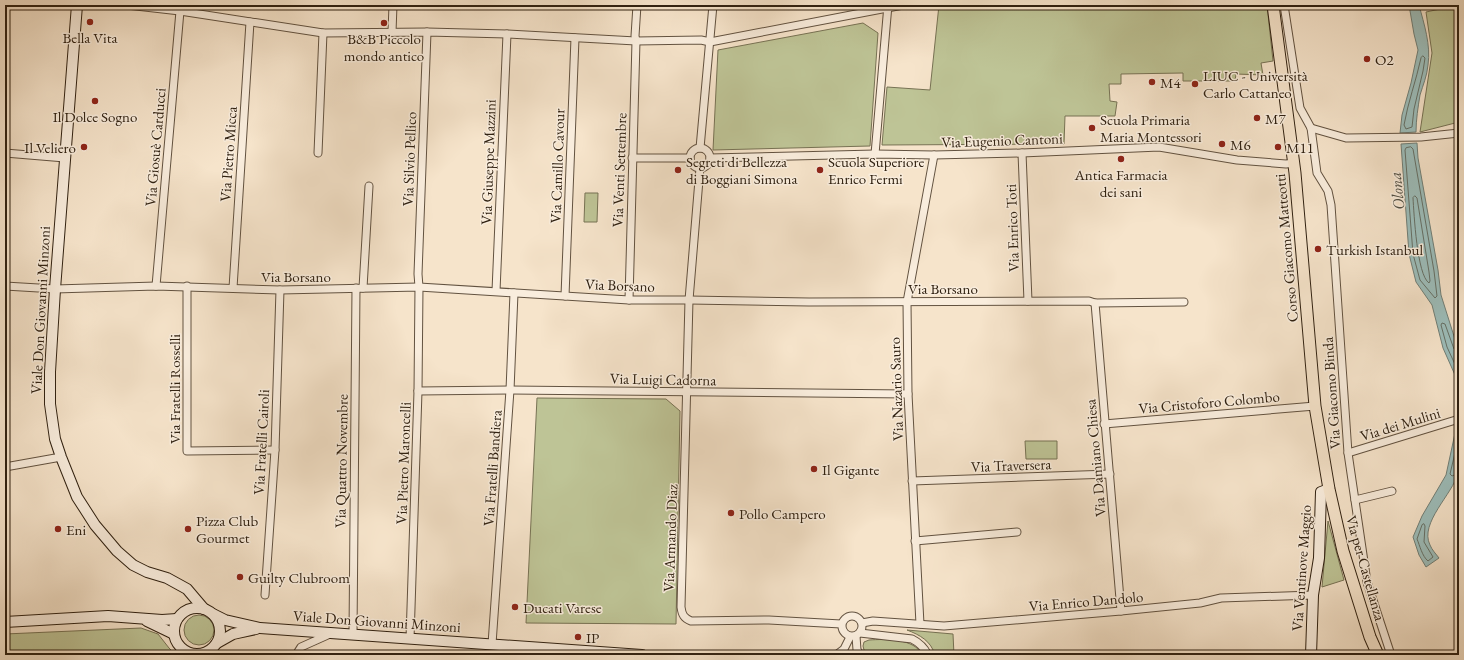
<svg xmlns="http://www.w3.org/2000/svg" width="1464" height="660" viewBox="0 0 1464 660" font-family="'EB Garamond',serif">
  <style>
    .green { fill: #bec496; stroke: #777254 }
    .water { fill: #9dbebb; stroke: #717f77 }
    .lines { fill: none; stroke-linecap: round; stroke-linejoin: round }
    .shore { stroke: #667066; stroke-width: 1 }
    .street-casing { stroke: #625240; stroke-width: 9 }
    .secondary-casing { stroke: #302111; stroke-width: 12 }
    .primary-casing { stroke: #302111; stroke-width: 13 }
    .street { stroke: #f9eddd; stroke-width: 7 }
    .secondary { stroke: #f9eddd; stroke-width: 10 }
    .primary { stroke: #f6e4cb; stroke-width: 11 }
    .poi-dot { fill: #8f2418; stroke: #f9eddd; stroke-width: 1.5 }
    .labels { text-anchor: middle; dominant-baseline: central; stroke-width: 3; stroke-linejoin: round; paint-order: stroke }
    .poi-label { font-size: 15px; fill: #302111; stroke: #f9eddd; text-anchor: start }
    .street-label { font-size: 15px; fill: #302111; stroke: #f9eddd }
    .water-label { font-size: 16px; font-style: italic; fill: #515044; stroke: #f9eddd }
  </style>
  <rect width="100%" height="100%" fill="#f6e4cb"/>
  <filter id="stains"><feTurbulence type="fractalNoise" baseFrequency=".005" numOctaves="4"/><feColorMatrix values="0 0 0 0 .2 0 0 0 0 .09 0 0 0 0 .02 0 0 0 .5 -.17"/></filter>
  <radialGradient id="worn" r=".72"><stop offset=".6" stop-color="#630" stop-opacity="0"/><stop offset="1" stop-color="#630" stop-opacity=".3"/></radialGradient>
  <g class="green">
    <polygon points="939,5 1267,5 1273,61 1261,63 1263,75 1236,74 1235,81 1183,81 1183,73 1121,74 1121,84 1109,84 1110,101 1117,102 1115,116 1065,116 1064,144 882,145 887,87 930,90"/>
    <polygon points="1459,5 1459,122 1420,132 1432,53 1426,12"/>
    <polygon points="863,23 878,33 870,146 713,150 718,50"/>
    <polygon points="585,193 598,193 597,222 584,222"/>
    <polygon points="537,398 666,399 680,411 676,624 526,623"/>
    <polygon points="1025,441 1057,441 1057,459 1026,459"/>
    <polygon points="1328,521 1344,580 1322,587"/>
    <circle cx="199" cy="630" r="15"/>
    <polygon points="141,628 158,634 169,648 176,655 5,655 5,634"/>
    <path d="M907 630 953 634 954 655H935C931 641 920 635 907 630Z"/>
    <path d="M869 640C885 639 915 638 922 655H872L864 650 863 646 864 642Z"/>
  </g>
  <g class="water">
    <path d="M1409 5H1419C1424 24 1431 45 1428 65 1427 76 1423 85 1420 95 1418 107 1416 120 1416 132L1400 133 1402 115 1411 83 1418 50 1414 34Z"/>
    <polygon points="1417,143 1418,158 1438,270 1441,295 1459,352 1459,386 1455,375 1443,348 1432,305 1416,282 1409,254 1401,144"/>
    <path d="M1457 424H1459C1459 436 1461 462 1458 473 1453 494 1419 523 1430 545 1432 550 1436 554 1439 558L1426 567 1419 555 1413 537 1422 516 1446 475Z"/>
  </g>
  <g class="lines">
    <g class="shore">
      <path d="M1423 56 1425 58 1423 71 1414 109 1412 127 1406 129 1404 125C1408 102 1416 81 1421 58Z"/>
      <polygon points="1411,147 1413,149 1434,271 1437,296 1435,298 1420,280 1413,254 1405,150 1406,148"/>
      <path d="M1415 196 1417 198 1429 272 1430 281 1429 283C1417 275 1414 214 1413 198Z"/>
      <polyline points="1459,351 1454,349 1445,324 1442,323 1441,325 1447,347 1459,373"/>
      <polyline points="1459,436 1450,474 1452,476 1459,473"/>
      <path d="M1424 524 1425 526 1424 542 1433 557 1428 561C1422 556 1420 546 1417 539L1422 525Z"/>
    </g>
    <defs>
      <g id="street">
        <polyline points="127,5 180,11 323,33 427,32 507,34 636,41 701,40 710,42 903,5"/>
        <polyline points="1284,5 1300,108 1311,128 1317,173 1328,191 1331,205 1348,453 1367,582 1391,655"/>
        <polyline points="392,32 393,5"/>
        <polyline points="1311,128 1346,138 1421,137 1459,133"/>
        <polyline points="700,148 713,5"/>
        <circle cx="700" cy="158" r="10"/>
        <polyline points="5,153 65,158"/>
        <polyline points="318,153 323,33"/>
        <polyline points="1022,153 1028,301"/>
        <polyline points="875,154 888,5"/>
        <polyline points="632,158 690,158"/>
        <polyline points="710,158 875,154 934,155 1022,153 1159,147 1237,160 1286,164 1294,163"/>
        <path d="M700 168 689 300 681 607C682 615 684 618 691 621L769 620 841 624"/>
        <polyline points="5,286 55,289 156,286 280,290 419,287 629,300 689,300 809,302 1089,301 1095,303 1184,302"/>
        <polyline points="156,286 180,11"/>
        <polyline points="187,286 187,451 275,450"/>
        <polyline points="233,288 250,22"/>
        <polyline points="363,288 369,186"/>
        <polyline points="496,291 507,34"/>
        <polyline points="565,296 575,38"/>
        <polyline points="629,300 636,41 635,36 637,5"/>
        <path d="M1095 303C1103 406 1113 508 1121 611"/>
        <polyline points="418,391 510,390 908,394"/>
        <polyline points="1104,424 1315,406"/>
        <polyline points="1348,453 1459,419"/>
        <polyline points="5,467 61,457"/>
        <polyline points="912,481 1110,474"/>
        <polyline points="1355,500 1392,491"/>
        <polyline points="915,541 1017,532"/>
        <polyline points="265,595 275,450 280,290"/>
        <circle cx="852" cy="626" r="10"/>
        <polyline points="862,623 873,621 944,626 1121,611 1200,603 1221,598 1313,595"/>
        <polyline points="920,624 908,394 907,302 934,155"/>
        <path d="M860 633 912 639C920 643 924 647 928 655"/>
        <polyline points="353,634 356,288"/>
        <polyline points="856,636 857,650 861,655"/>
        <polyline points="410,639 418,391 419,287 418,274 427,32"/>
        <polyline points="492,644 510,390 514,293"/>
        <polyline points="296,655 301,647 330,634"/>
        <polyline points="836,655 844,649 850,637"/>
      </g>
      <g id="secondary">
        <polyline points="77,5 55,289 50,372 50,404 55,439 61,457 77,497 95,525 117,551 133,565 147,572 167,578 187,589 204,609"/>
        <circle cx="197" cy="631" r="23"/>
        <polyline points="213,614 225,620 260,628 642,655"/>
        <polyline points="147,621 174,634"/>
        <polyline points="5,622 108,616 162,620 177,619"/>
        <polyline points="217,643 233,634 256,629"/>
        <polyline points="1311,655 1313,595 1319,558 1321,492 1329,489"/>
      </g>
      <polyline id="primary" points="1273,5 1295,173 1315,406 1329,489 1343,551 1370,637 1378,655"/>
    </defs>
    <use href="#street" class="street-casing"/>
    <use href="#secondary" class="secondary-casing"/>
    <use href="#primary" class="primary-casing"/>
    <use href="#street" class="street"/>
    <use href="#secondary" class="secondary"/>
    <use href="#primary" class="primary"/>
  </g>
  <g class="poi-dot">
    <circle cx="90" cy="22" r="4"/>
    <circle cx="384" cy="23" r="4"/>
    <circle cx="1367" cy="59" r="4"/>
    <circle cx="1152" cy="82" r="4"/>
    <circle cx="1195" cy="84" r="4"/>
    <circle cx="95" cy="101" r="4"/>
    <circle cx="1257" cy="118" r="4"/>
    <circle cx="1092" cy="128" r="4"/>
    <circle cx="1222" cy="144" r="4"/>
    <circle cx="84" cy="147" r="4"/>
    <circle cx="1278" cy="147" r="4"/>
    <circle cx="1121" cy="159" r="4"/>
    <circle cx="678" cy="170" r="4"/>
    <circle cx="820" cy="170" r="4"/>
    <circle cx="1318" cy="249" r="4"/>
    <circle cx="814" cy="469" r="4"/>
    <circle cx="731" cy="513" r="4"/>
    <circle cx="58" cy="529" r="4"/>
    <circle cx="188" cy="529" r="4"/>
    <circle cx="240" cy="577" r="4"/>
    <circle cx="515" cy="607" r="4"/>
    <circle cx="578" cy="637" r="4"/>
  </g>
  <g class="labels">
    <g class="poi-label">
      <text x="90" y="37" text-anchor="middle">Bella Vita</text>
      <text x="384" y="38" text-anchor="middle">B&amp;B Piccolo<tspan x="384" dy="17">mondo antico</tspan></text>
      <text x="1375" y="59">O2</text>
      <text x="1203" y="75">LIUC - Università<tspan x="1203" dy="17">Carlo Cattaneo</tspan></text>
      <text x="1160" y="82">M4</text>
      <text x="95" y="116" text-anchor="middle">Il Dolce Sogno</text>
      <text x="1265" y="118">M7</text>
      <text x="1100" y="119">Scuola Primaria<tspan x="1100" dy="17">Maria Montessori</tspan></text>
      <text x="1230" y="144">M6</text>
      <text x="76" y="147" text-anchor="end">Il Veliero</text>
      <text x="1286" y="147">M11</text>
      <text x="686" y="161">Segreti di Bellezza<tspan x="686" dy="17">di Boggiani Simona</tspan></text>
      <text x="828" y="161">Scuola Superiore<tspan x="828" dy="17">Enrico Fermi</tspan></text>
      <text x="1121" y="174" text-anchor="middle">Antica Farmacia<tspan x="1121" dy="17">dei sani</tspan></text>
      <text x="1326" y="249">Turkish Istanbul</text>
      <text x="822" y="469">Il Gigante</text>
      <text x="739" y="513">Pollo Campero</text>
      <text x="196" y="520">Pizza Club<tspan x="196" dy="17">Gourmet</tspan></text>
      <text x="66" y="529">Eni</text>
      <text x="248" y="577">Guilty Clubroom</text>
      <text x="523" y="607">Ducati Varese</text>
      <text x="586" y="637">IP</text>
    </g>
    <g class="street-label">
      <text transform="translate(1002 140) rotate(-2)">Via Eugenio Cantoni</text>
      <text transform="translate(155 147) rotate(-85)">Via Giosuè Carducci</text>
      <text transform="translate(228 154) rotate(-86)">Via Pietro Micca</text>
      <text transform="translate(409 159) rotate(-88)">Via Silvio Pellico</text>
      <text transform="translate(488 162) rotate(-88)">Via Giuseppe Mazzini</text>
      <text transform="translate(557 166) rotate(-88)">Via Camillo Cavour</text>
      <text transform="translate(619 170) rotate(-88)">Via Venti Settembre</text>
      <text transform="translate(1012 228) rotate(-92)">Via Enrico Toti</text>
      <text transform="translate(1286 248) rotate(-95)">Corso Giacomo Matteotti</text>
      <text x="296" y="276">Via Borsano</text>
      <text transform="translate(620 285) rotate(2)">Via Borsano</text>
      <text x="943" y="288">Via Borsano</text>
      <text transform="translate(40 310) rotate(-87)">Viale Don Giovanni Minzoni</text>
      <text transform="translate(663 379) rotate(1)">Via Luigi Cadorna</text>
      <text transform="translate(174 389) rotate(-90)">Via Fratelli Rosselli</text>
      <text transform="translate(896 389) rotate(-92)">Via Nazario Sauro</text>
      <text transform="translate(1331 393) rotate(-94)">Via Giacomo Binda</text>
      <text transform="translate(1209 402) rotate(-5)">Via Cristoforo Colombo</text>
      <text transform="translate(1400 424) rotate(-17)">Via dei Mulini</text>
      <text transform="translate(261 442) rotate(-87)">Via Fratelli Cairoli</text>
      <text transform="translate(1095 458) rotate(-95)">Via Damiano Chiesa</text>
      <text transform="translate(341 461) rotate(-89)">Via Quattro Novembre</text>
      <text transform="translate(403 463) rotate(-88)">Via Pietro Maroncelli</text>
      <text transform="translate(1011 465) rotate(-2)">Via Traversera</text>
      <text transform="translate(492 468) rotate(-86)">Via Fratelli Bandiera</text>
      <text transform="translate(670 538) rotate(-88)">Via Armando Diaz</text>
      <text transform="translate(1301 568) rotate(-86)">Via Ventinove Maggio</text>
      <text transform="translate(1366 568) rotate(74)">Via per Castellanza</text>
      <text transform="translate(1086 601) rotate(-5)">Via Enrico Dandolo</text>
      <text transform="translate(377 621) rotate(4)">Viale Don Giovanni Minzoni</text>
    </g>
    <g class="water-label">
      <text transform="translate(1397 191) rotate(-96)">Olona</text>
    </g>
  </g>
  <rect width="1464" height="660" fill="none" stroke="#f6e4cb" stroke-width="20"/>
  <rect x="6" y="6" width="1452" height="648" fill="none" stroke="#302111" stroke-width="2"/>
  <rect x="10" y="10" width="1444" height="640" fill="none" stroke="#302111"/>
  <rect width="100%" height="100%" filter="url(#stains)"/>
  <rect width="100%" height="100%" fill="url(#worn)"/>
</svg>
